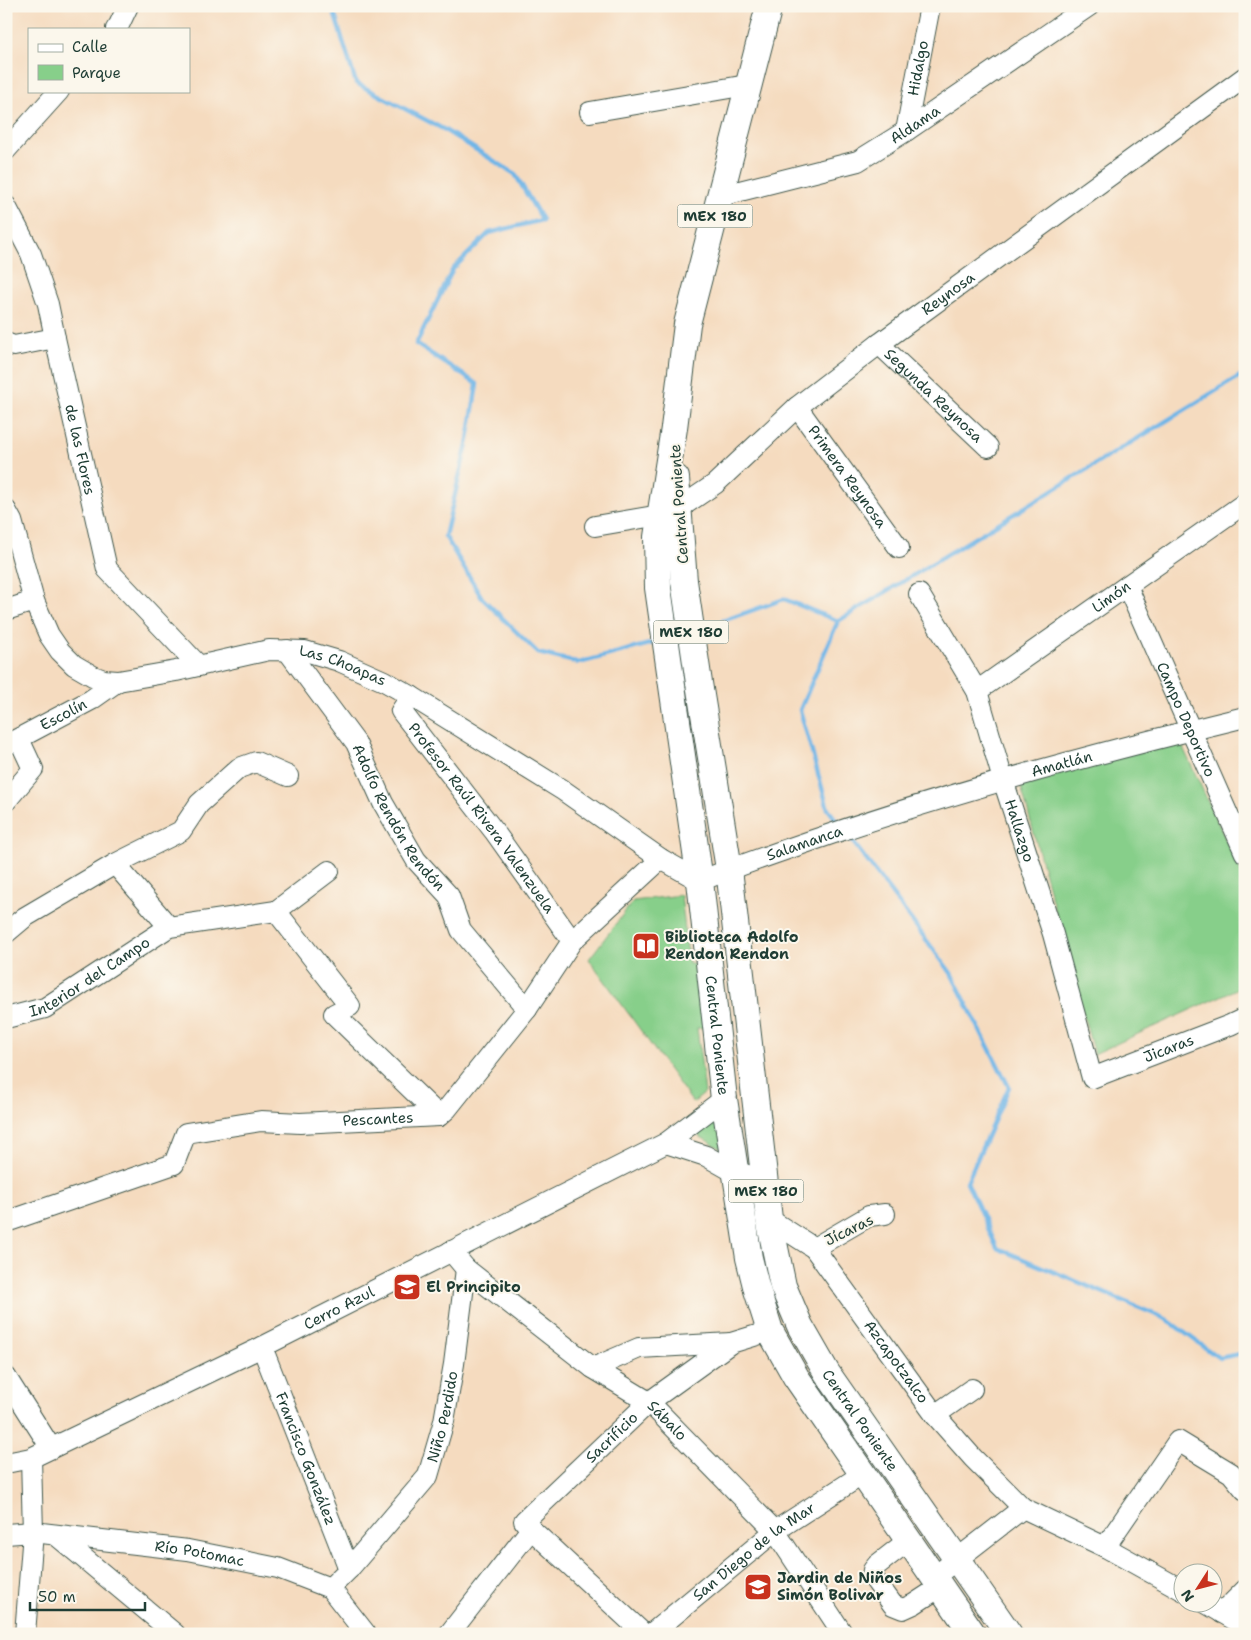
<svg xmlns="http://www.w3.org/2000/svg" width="1251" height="1640" viewBox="0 0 1251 1640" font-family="'Shantell Sans',sans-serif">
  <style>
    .green { fill: #87cf8a; stroke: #53865f }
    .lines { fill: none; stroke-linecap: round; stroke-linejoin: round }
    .stream { stroke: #71b6e7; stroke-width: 4.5 }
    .minor-casing { stroke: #3f5549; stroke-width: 22 }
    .major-casing { stroke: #3f5549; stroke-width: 28 }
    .minor { stroke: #fff; stroke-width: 20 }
    .major { stroke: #fff; stroke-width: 26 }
    .labels { text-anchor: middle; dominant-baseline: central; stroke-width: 4; stroke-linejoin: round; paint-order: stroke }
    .shield { fill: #fbf7ec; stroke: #61756b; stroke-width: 1 }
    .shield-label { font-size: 14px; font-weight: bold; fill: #1f3d34 }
    .street-label { font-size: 15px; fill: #1f3d34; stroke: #fbf7ec }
    .poi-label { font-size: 15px; font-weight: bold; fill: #1f3d34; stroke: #fbf7ec; text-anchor: start }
  </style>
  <rect width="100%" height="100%" fill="#fbf7ec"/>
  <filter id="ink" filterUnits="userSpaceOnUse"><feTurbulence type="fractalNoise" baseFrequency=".02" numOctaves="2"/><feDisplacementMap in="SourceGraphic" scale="10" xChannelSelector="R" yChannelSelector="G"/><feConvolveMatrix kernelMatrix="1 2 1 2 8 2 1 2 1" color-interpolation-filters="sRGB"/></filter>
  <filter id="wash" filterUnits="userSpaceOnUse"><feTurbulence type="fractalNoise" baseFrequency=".0096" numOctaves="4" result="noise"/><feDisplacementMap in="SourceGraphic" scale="20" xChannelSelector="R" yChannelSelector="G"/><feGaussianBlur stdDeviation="1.12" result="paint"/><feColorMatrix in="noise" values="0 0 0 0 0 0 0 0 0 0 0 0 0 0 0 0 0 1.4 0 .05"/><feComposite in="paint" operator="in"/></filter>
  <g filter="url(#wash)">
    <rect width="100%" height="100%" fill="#f5dbbf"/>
    <g class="green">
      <polygon points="1180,741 1245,881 1245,985 1094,1054 1019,779"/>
      <polygon points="681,895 689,964 694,964 705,1028 697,1028 705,1093 693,1103 589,959 633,901"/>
      <polygon points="718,1111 723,1150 689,1130"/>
    </g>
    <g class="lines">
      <g class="stream">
        <polyline points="332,6 356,83 443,129 515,174 542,220 489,233 453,269 416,344 477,384 468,440 445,536 482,598 538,653 579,663 657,642"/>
        <polyline points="700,629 784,599 838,621"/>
        <polyline points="840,825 828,809 800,710 838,621 1245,373"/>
        <polyline points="847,834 951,973 1009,1087 967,1182 997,1248 1166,1319 1219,1358 1245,1353"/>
      </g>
    </g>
  </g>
  <g filter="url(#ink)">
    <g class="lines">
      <defs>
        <g id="minor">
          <polyline points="116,29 119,25 128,6"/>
          <polyline points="590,112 747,85"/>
          <path id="s1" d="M906 131 930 6"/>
          <polyline points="6,150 59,91"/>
          <path id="s2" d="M720 196 858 161 906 131 1089 6"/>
          <path id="s3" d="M6 206 31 254 48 304 55 338 107 569 199 666"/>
          <polyline points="6,343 14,346 55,338"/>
          <path id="s4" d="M879 344 988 447"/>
          <path id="s5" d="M797 407 899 548"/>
          <path id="s6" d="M6 510 12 521 34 601 49 635 60 651 74 665 93 676 104 680 118 681 176 671 269 650 305 651 339 661 384 681 411 696 564 791 661 859 700 881C742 864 785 850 828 835 965 788 1105 751 1245 717"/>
          <path id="s7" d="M595 526 660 515 678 509 715 484 797 407 879 344 1245 77"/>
          <path id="s8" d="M1127 586 1245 853"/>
          <path id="s9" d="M919 594 977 691 1003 780 1053 934 1092 1078 1230 1025 1245 1018"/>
          <polyline points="6,610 34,601"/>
          <path id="s10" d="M287 650 356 743 383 803 416 860 449 896 461 930 527 1009"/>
          <path id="s11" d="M977 691 1245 503"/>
          <path id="s12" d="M411 696 401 711 494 831 572 941"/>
          <path id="s13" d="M6 745 91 700 118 681"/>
          <polyline points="6,801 33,769 19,739"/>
          <polyline points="115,864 169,927"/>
          <polyline points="276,911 350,1006 334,1014 439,1116"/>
          <polyline points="6,933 25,917 115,864 181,831 199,804 239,768 256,762 288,776"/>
          <path id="s14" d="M6 1018 45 1008 169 927 276 911 329 871"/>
          <polyline points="666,1143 706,1156 736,1173 745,1174"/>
          <path id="s15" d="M769 1219 814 1248 935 1415 973 1458 1023 1508 1105 1547 1184 1591"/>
          <path id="s16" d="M6 1222 174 1164 186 1133 261 1121 300 1123 439 1116 447 1109 527 1009 572 941 661 859"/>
          <polyline points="814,1248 869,1216 885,1214"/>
          <path id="s17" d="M451 1251 466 1269 593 1368 649 1402 775 1531 843 1634"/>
          <path id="s18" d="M262 1347 349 1569"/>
          <polyline points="593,1368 639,1348 731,1343"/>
          <polyline points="6,1377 51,1448"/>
          <polyline points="935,1415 972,1389"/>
          <path id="s19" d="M6 1463 31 1458 262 1347 666 1143 724 1099"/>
          <path id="s20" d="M6 1534 33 1532 188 1550 278 1568 330 1588 366 1634"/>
          <polyline points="56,1535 175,1634"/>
          <polyline points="909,1540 877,1565 873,1570 872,1576 893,1605 903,1609 914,1604 940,1587"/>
          <polyline points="1105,1547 1178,1441 1231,1473 1245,1490"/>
          <polyline points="934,1577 1023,1508"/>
          <path id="s21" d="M330 1588 349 1569 428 1476 444 1421 454 1364 466 1269"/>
          <polyline points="1204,1602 1245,1626"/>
          <polyline points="1222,1613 1245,1590"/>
          <polyline points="25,1634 33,1532 31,1458"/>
          <polyline points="449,1634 531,1529"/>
          <path id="s22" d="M644 1634 531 1529 524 1521 649 1402 731 1343 770 1331"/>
          <path id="s23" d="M651 1634 775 1531 863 1474"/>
        </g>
        <g id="major">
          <path id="s24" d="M769 6 687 324 674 428 657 537 658 588 700 881 724 1099 749 1258 757 1290 770 1331 796 1377 973 1634"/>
          <path id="s25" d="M676 478 684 581 699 683 729 869 769 1219 783 1286 800 1326 827 1373 1009 1634"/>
        </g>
      </defs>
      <use href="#minor" class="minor-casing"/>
      <use href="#major" class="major-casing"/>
      <use href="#minor" class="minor"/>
      <use href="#major" class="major"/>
    </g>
  </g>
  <defs>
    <symbol id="library-square" viewBox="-11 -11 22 22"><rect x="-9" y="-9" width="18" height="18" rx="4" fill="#c8321e" stroke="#fbf7ec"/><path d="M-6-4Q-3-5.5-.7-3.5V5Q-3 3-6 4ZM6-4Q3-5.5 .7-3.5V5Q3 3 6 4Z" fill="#fff"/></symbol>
    <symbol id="school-square" viewBox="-11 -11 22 22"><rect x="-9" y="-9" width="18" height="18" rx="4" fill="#c8321e" stroke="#fbf7ec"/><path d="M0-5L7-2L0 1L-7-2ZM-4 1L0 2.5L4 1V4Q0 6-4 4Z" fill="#fff"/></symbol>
  </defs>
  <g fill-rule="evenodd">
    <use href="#library-square" x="630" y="930" width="32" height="32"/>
    <use href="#school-square" x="391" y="1271" width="32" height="32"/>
    <use href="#school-square" x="742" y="1571" width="32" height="32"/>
  </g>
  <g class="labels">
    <g class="shield">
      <rect x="677.5" y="204.5" width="75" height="23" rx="4"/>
      <rect x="653.5" y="620.5" width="75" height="23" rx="4"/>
      <rect x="728.5" y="1179.5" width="75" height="23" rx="4"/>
    </g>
    <g class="shield-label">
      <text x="715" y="216">MEX 180</text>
      <text x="691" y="632">MEX 180</text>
      <text x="766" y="1191">MEX 180</text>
    </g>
    <g class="street-label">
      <text stroke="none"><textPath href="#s1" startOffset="64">Hidalgo</textPath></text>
      <text stroke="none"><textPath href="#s2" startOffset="210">Aldama</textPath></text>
      <text stroke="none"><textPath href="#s7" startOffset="431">Reynosa</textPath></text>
      <text stroke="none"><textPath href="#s4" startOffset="75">Segunda Reynosa</textPath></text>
      <text stroke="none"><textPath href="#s3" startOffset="256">de las Flores</textPath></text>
      <text stroke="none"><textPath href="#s5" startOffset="86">Primera Reynosa</textPath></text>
      <text transform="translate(679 504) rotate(-94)">Central Poniente</text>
      <text stroke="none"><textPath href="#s11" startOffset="164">Limón</textPath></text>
      <text stroke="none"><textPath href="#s6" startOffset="450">Las Choapas</textPath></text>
      <text stroke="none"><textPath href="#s13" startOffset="65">Escolín</textPath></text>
      <text stroke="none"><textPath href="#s8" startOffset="146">Campo Deportivo</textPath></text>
      <text stroke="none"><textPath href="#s6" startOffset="1249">Amatlán</textPath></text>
      <text stroke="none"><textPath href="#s10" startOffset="202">Adolfo Rendón Rendón</textPath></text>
      <text stroke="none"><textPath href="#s12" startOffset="152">Profesor Raúl Rivera Valenzuela</textPath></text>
      <text stroke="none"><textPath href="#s9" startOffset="259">Hallazgo</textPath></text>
      <text stroke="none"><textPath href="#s6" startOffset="980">Salamanca</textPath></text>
      <text stroke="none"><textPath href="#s14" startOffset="94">Interior del Campo</textPath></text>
      <text stroke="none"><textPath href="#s24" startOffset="1046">Central Poniente</textPath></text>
      <text stroke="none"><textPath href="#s9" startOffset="599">Jicaras</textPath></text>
      <text stroke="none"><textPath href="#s16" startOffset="404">Pescantes</textPath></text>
      <text transform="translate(849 1230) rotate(-26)">Jícaras</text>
      <text stroke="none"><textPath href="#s19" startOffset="368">Cerro Azul</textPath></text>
      <text stroke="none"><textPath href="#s15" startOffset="194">Azcapotzalco</textPath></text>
      <text stroke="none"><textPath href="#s21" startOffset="210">Niño Perdido</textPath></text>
      <text stroke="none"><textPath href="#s25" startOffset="971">Central Poniente</textPath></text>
      <text stroke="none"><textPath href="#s17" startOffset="276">Sábalo</textPath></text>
      <text stroke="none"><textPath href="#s22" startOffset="286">Sacrificio</textPath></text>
      <text stroke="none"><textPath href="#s18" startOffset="120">Francisco González</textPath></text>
      <text stroke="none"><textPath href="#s23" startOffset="132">San Diego de la Mar</textPath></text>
      <text stroke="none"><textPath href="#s20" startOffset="195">Río Potomac</textPath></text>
    </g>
    <g class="poi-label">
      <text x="665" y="937">Biblioteca Adolfo<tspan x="665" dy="17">Rendon Rendon</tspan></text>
      <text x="426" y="1287">El Principito</text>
      <text x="777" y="1578">Jardin de Niños<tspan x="777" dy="17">Simón Bolivar</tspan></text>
    </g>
  </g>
  <rect width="1251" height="1640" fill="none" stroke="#fbf7ec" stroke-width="25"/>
  <rect x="28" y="28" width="162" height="65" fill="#fbf7ec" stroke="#a3ada2"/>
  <rect x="38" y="44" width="25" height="8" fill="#ffffff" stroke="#a3ada2"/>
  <text x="72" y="52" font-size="15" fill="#1f3d34">Calle</text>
  <rect x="38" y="65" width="25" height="15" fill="#87cf8a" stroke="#a3ada2"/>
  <text x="72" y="78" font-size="15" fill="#1f3d34">Parque</text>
  <g transform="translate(1198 1588) rotate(234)"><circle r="24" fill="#fbf7ec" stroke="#a3ada2"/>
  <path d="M0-4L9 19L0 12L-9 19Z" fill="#c8321e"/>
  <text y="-8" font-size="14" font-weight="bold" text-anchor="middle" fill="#1f3d34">N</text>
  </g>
  <path d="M30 1602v8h115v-8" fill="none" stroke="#1f3d34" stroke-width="2.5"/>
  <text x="38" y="1602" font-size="15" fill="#1f3d34" stroke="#fbf7ec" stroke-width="4" paint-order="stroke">50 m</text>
</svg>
